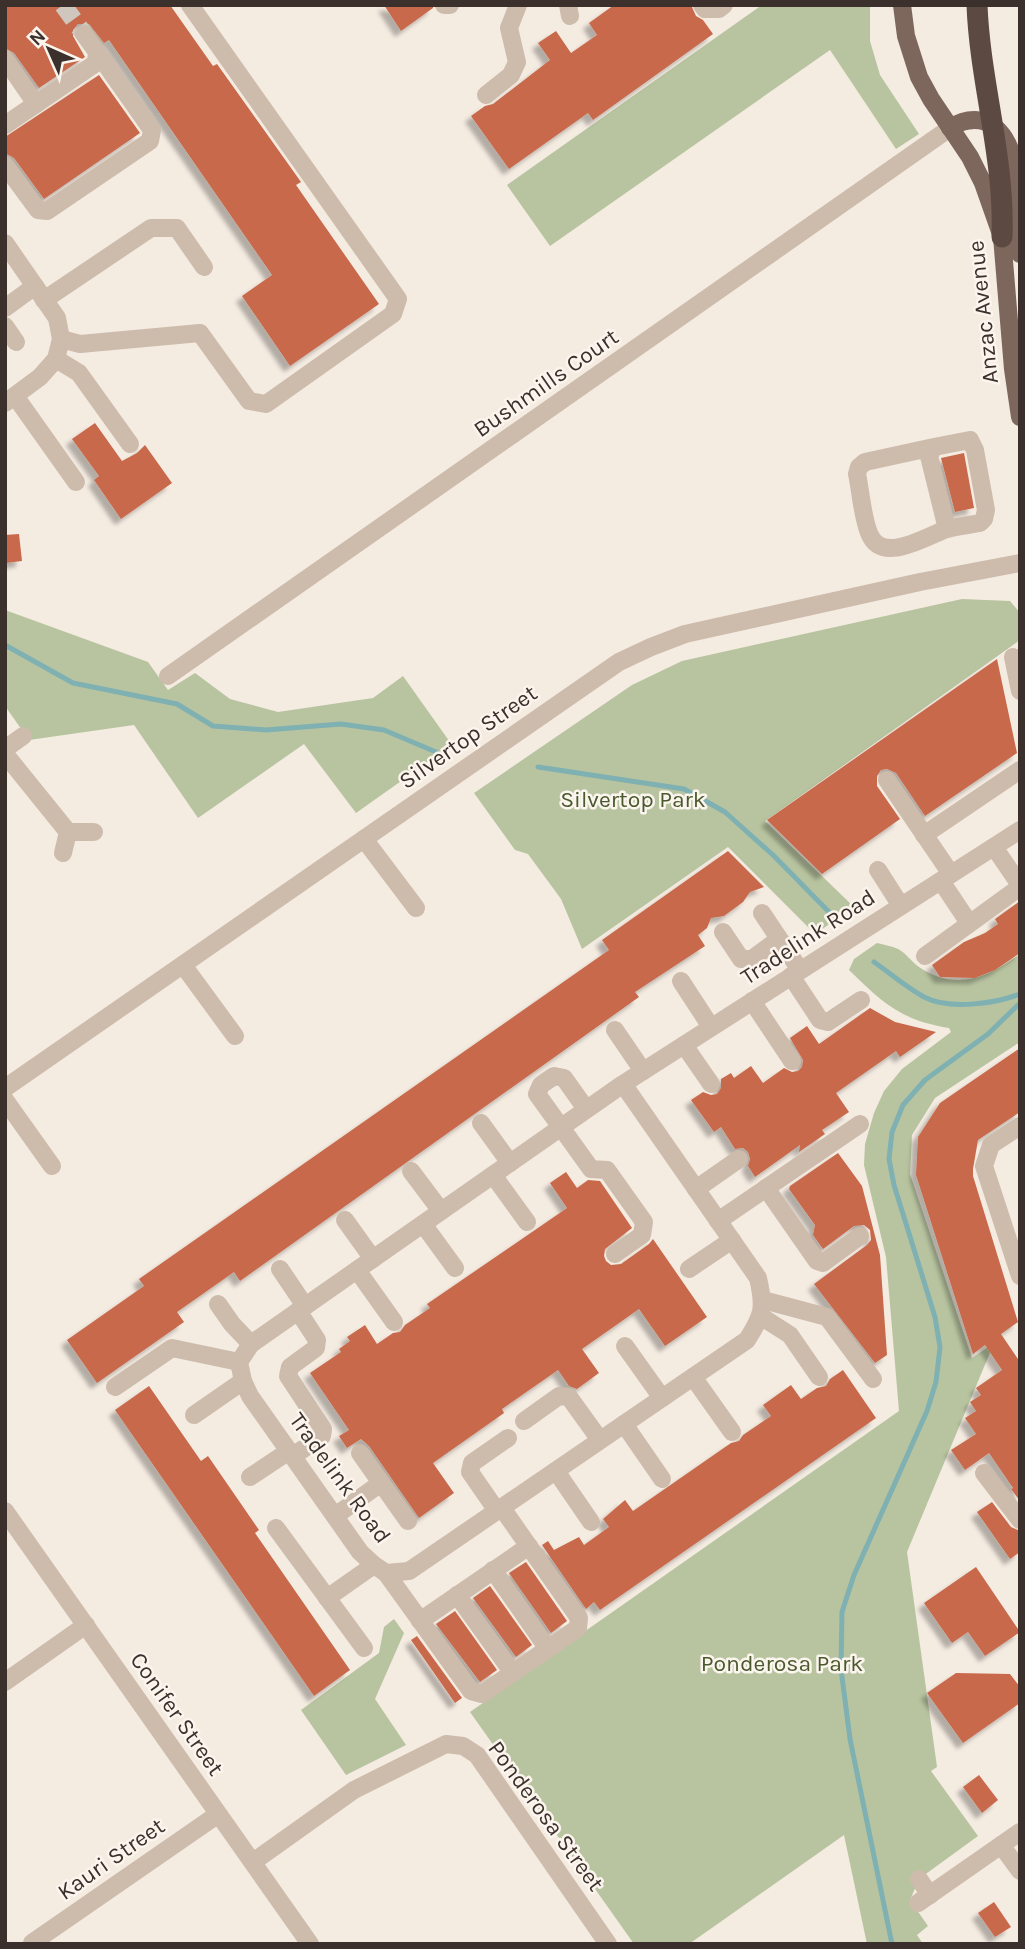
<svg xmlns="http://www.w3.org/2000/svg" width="1025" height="1949" viewBox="0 0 1025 1949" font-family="Karla,sans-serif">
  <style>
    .green { fill: #b8c4a0 }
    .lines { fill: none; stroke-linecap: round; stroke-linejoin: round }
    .stream { stroke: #7fb0b2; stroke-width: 5 }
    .building { fill: #c8694b; filter: url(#shadow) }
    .minor-tunnel { stroke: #cfc6bd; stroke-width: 18; stroke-dasharray: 18 9; stroke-linecap: butt }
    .minor { stroke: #cdbbac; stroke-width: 18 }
    .major { stroke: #7d675c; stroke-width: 18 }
    .highway { stroke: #5c4a42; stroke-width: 21 }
    .labels { text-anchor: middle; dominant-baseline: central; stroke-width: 5; stroke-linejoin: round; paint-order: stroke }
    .street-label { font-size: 23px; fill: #3b302b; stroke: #fbf5ee }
    .park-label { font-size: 23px; fill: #4a5a2e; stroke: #fbf5ee }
  </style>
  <defs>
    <filter id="shadow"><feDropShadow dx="-6" dy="6" stdDeviation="2" flood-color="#0004"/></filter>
  </defs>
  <rect width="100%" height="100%" fill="#f4ebe1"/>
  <g class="green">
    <polygon points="762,5 870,5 870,41 880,75 919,134 896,149 830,50 550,246 507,185"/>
    <polygon points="962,599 1010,601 1020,613 1020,640 765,821 854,907 815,934 728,847 582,949 561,899 528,854 515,850 474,793 632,685 682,661"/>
    <polygon points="5,610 148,662 168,690 195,673 230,699 278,712 373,698 403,676 452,745 356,813 304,744 198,818 134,725 29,740 5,706"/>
    <path d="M877 943C884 945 892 946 898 949 906 953 912 962 919 967 956 992 988 977 1020 954V1042L935 1098 912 1135 910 1174 972 1358 994 1343 907 1552 937 1767 931 1771 978 1836 923 1876 916 1886 910 1900 928 1926 917 1935 923 1944H867L844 1835 689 1944H634L470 1712 899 1411 886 1257 864 1165 865 1144 874 1113 884 1091 902 1069 951 1032 949 1028C900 1020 883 1003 849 970L854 959Z"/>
    <polygon points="394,1619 404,1633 375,1699 406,1745 346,1775 301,1710 379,1653 384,1627"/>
  </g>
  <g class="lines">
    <g class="stream">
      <polyline points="5,645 73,683 177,704 213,726 266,730 341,724 384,730 436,752"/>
      <polyline points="538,767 684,789 725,812 774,856 830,913"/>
      <path d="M874 962C890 973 906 987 924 997 949 1010 994 1004 1020 994"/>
      <polyline points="892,1944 850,1739 841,1669 842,1612 854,1575 927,1411 936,1382 940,1347 935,1317 894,1185 889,1159 892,1132 903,1105 925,1080 988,1034 1020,1003"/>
    </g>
  </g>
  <g class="building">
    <polygon points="5,5 170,5 213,66 217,64 301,182 296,185 379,304 290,366 242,296 272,275 109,40 104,43 89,24 78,24 73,30 73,36 85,57 39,88 14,53 5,48"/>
    <polygon points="384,5 433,5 433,8 401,31"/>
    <polygon points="614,5 691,5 696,16 703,20 713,34 593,120 588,113 509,169 471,116 485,106 493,104 550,60 538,43 556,31 571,53 597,35 589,23"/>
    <polygon points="99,75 140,133 44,199 14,158 5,153 5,137"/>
    <polygon points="95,423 122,461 137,453 145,445 172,483 121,519 94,480 99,476 72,439"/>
    <polygon points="964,453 974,508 955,512 941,458"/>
    <polygon points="19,534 22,561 5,563 5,535"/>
    <polygon points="997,659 1017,753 925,816 896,773 887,769 881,770 877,776 877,786 900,819 822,874 767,820"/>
    <polygon points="728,851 764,887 750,892 743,902 724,916 711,918 707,928 698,935 705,946 635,992 639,997 240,1281 234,1272 177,1312 184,1322 97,1383 67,1340 144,1286 139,1279 609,950 602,940"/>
    <polygon points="1020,901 1020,953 995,970 975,978 940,977 932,965 964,942 985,933 998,924 995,919"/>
    <polygon points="870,1008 895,1022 936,1032 900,1057 896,1051 836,1093 849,1112 822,1130 825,1134 799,1152 800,1145 755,1177 748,1166 750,1159 748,1152 743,1148 735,1149 721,1127 714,1132 691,1100 703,1092 711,1095 717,1094 721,1088 721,1079 731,1073 734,1078 751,1066 763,1083 784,1068 792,1072 798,1071 802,1067 803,1060 790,1038 807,1026 819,1044"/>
    <polygon points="1020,1048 1020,1112 978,1140 973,1169 973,1176 1018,1322 1001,1334 1020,1362 1020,1501 1011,1489 1013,1488 989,1453 965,1470 951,1450 976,1434 965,1418 976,1411 970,1402 981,1395 976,1388 1002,1370 985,1345 973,1354 916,1175 918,1137 940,1103"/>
    <polygon points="838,1153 862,1186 880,1255 887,1355 875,1363 814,1284 867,1245 871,1240 870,1230 864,1225 854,1226 823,1249 813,1235 815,1225 789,1189 790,1186"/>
    <polygon points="566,1172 577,1188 588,1180 600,1181 632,1228 605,1249 604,1256 606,1261 611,1265 621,1264 649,1244 653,1239 707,1317 665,1346 639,1309 582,1349 599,1373 577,1389 569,1386 558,1370 502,1409 504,1413 433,1463 454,1493 419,1518 369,1446 361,1439 347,1448 339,1436 349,1430 310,1373 341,1352 339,1349 350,1341 347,1337 365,1325 377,1344 393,1333 400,1332 405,1325 430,1308 427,1304 567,1208 550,1183"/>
    <polygon points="843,1370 876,1418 600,1610 594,1602 586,1609 542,1545 548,1541 554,1550 579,1537 584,1545 609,1527 603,1519 625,1500 633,1511 731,1443 739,1441 743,1435 771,1416 763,1405 791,1385 801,1399 817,1388 826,1386 830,1379"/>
    <polygon points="149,1386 201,1461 208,1456 259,1530 255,1533 350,1670 314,1696 115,1410"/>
    <polygon points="992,1502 1011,1527 1020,1531 1020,1552 1010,1559 977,1512"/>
    <polygon points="526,1562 567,1621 551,1633 509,1573"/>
    <polygon points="976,1567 1020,1632 985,1656 968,1632 952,1643 924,1603"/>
    <polygon points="490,1586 532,1645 516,1657 473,1598"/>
    <polygon points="455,1611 497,1670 480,1682 436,1624"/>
    <polygon points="417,1636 462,1698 455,1703 411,1640"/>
    <polygon points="956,1673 1010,1674 1020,1687 1020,1703 963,1743 927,1693"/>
    <polygon points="979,1775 998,1800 982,1813 963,1787"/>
    <polygon points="994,1902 1011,1927 995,1937 978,1913"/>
  </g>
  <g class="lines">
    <polyline class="minor-tunnel" points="63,5 84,34"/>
    <g class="minor">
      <polyline points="444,5 450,5"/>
      <polyline points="568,5 570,16"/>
      <polyline points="702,5 705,9 719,9 724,5"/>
      <polyline points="5,59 36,104"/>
      <polyline points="486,95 511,75 517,62 509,28 518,5"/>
      <polyline points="5,125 96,63 97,52 84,34"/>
      <polyline points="5,165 38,210 47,211 150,141 152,130 97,52"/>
      <polyline points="5,243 57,318 61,339 56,359 40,377 5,403"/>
      <polyline points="44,300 151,228 177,228 204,267"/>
      <polyline points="5,308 35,286"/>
      <polyline points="5,326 16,342"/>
      <polyline points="61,339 80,344 200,333 249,401 266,404 393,314 398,299 190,5"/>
      <polyline points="56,359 79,373 130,444"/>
      <polyline points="15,396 76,482"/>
      <path d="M934 447 865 462 859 467 857 474C861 493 862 515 869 533 882 566 928 535 947 529 958 526 969 525 980 523L984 519 986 510 975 450 970 440 934 447 929 456 947 529"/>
      <polyline points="1013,657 1020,691"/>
      <polyline points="168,676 950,128"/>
      <polyline points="5,749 23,736"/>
      <polyline points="5,754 68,832"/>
      <polyline points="887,780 951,874"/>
      <polyline points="924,835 1020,770"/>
      <polyline points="364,839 416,908"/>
      <polyline points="994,847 1020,885"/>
      <polyline points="63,853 68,832 94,832"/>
      <polyline points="878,870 901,906"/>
      <polyline points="941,881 969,923"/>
      <polyline points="762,913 800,970"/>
      <polyline points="723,932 741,959 752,959 779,939"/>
      <polyline points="925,956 1020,887"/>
      <polyline points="183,965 235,1036"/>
      <polyline points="791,976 820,1020 828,1022 861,1000"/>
      <polyline points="681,981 711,1027"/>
      <polyline points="752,1001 792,1061"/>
      <polyline points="615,1030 643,1071"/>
      <polyline points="684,1045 711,1084"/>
      <path d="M623 1084 758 1278C765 1308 763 1315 747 1340L409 1571 386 1573 374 1565 360 1552 250 1396 243 1381 239 1362 251 1344 623 1084 1020 830"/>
      <polyline points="5,1088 619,662 651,647 685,634 920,582 1020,563"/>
      <polyline points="5,1100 52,1166"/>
      <polyline points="586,1109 564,1078 554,1076 541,1085 537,1094 591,1169 607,1170 644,1222 642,1235 615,1254"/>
      <polyline points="481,1123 510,1163"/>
      <polyline points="1020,1126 991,1145 984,1166 1020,1276"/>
      <polyline points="411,1171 441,1211"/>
      <polyline points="493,1175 527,1222"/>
      <polyline points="766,1188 817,1261 823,1263 860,1236"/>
      <polyline points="696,1189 739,1159"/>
      <polyline points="345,1220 373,1259"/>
      <polyline points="718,1221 860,1124"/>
      <polyline points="423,1224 455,1268"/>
      <polyline points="280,1269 305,1306"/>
      <polyline points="689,1269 732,1240"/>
      <polyline points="357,1270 394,1322"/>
      <polyline points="763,1300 827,1317 873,1379"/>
      <polyline points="218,1304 232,1324 251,1344"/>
      <polyline points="762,1317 790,1335 819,1377"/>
      <polyline points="625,1346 662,1398"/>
      <polyline points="693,1377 732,1432"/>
      <polyline points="115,1387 172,1348 239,1362"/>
      <polyline points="194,1415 243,1381"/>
      <polyline points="524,1421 559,1396 569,1397 600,1440"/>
      <polyline points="624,1424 662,1479"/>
      <polyline points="360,1453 408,1521"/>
      <polyline points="293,1456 322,1436 323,1429 288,1376 290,1367 316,1348 317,1340 298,1311"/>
      <polyline points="556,1471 591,1522"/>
      <polyline points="984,1473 1020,1520"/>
      <polyline points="250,1477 289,1451"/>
      <polyline points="5,1511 310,1944"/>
      <polyline points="497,1511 470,1472 472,1463 508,1438"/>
      <polyline points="335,1516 381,1483"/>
      <polyline points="276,1528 364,1648"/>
      <polyline points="493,1570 548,1649"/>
      <polyline points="386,1573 471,1691 482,1694 578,1628 579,1618 502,1508"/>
      <polyline points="457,1595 513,1673"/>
      <polyline points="327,1598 374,1565"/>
      <polyline points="420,1621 529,1546"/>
      <polyline points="5,1682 86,1625"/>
      <polyline points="1001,1845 1020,1871"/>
      <polyline points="253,1862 354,1790 446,1744 463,1746 477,1755 608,1944"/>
      <polyline points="919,1879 930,1895"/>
      <polyline points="918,1903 1020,1832"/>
      <polyline points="32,1943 217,1815"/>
    </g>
    <g class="major">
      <polyline points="902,5 906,36 919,77 931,99 970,157 983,183 1002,237 1013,369 1020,417"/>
      <path d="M950 128C961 121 974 118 986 122 1025 138 1019 215 1020 254"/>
    </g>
    <path class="highway" d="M977 5C980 83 1005 158 1002 237"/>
  </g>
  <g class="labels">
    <g class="street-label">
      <text transform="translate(983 312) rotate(-96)">Anzac Avenue</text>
      <text transform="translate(546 383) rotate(-35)">Bushmills Court</text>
      <text transform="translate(468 737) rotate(-35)">Silvertop Street</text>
      <text transform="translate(808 937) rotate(-33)">Tradelink Road</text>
      <text transform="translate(340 1478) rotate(54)">Tradelink Road</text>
      <text transform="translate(177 1714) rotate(55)">Conifer Street</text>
      <text transform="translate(546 1816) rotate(54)">Ponderosa Street</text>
      <text transform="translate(111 1859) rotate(-35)">Kauri Street</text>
    </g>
    <g class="park-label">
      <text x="633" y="799">Silvertop Park</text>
      <text x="782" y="1663">Ponderosa Park</text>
    </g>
  </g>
  <rect width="1025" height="1949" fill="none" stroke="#3b302b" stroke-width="14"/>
  <g transform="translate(49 49) rotate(315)" stroke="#fbf5ee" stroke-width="5" paint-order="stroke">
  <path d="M0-5L12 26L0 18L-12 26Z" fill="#3b302b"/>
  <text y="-10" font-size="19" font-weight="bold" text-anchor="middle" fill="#3b302b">N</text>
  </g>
</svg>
